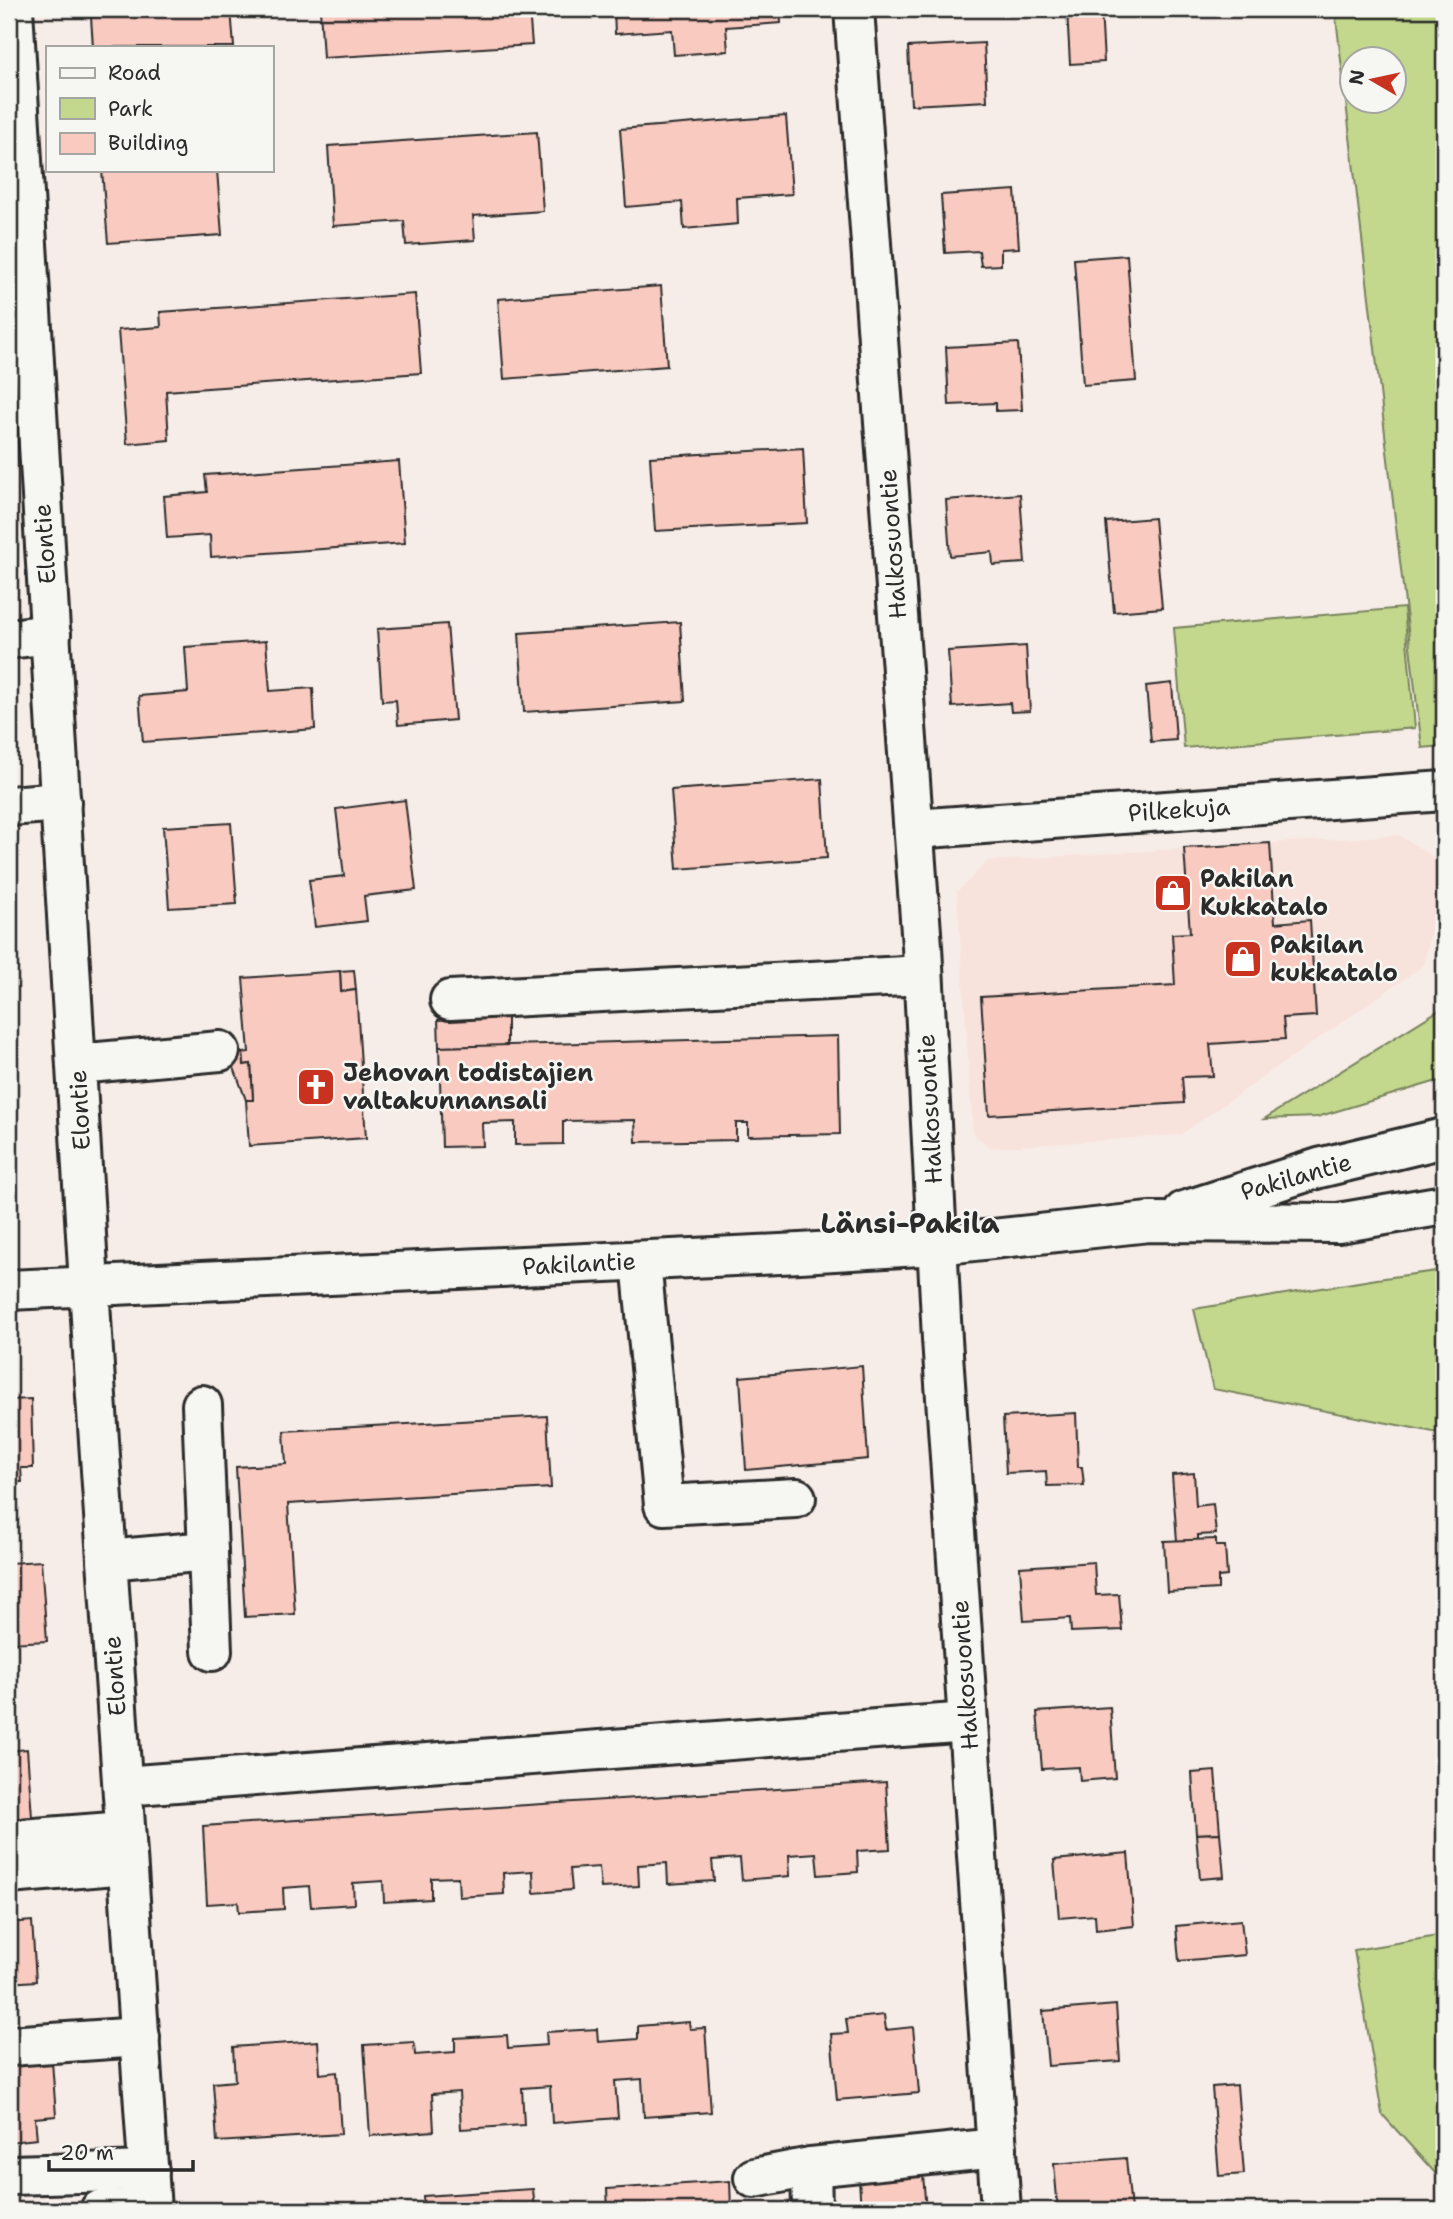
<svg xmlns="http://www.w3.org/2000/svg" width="1453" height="2219" viewBox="0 0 1453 2219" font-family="'Shantell Sans',sans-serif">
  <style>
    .built { fill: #f8e2dc }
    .green { fill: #c3d88d; stroke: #77825c; stroke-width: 2; fill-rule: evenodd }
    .building { fill: #f9cac0; stroke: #2b2b2b; stroke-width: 2 }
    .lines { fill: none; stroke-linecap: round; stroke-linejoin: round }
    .minor-casing { stroke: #2b2b2b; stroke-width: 44 }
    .major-casing { stroke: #2b2b2b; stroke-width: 44 }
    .minor { stroke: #f6f6f2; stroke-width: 38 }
    .major { stroke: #f6f6f2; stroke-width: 38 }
    .labels { text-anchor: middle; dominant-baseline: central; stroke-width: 5; stroke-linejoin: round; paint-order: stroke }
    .street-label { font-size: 24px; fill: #2b2b2b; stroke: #f6f6f2 }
    .poi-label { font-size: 24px; font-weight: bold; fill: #2b2b2b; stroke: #f6f6f2; text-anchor: start }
    .quarter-label { font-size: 28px; font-weight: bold; fill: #2b2b2b; stroke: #f6f6f2 }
  </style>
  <rect width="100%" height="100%" fill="#f7ede8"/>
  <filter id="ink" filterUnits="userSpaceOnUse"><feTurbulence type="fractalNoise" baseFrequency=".0143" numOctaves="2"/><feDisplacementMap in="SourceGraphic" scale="14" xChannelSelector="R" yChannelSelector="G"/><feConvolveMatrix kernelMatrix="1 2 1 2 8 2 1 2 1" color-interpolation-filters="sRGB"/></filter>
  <g filter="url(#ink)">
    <polygon class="built" points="1399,835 1444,864 1424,965 1180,1135 991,1148 973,1134 957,892 988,861"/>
    <g class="green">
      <path d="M1335 9H1444V316L1438 317 1444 394V746L1422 748ZM1352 60H1394V102H1352Z"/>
      <polygon points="1404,608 1415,728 1184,748 1174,628"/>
      <polygon points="1444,1007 1444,1079 1317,1117 1264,1119"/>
      <polygon points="1444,1270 1444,1434 1213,1389 1194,1309 1377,1279"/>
      <polygon points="1444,1935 1444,2183 1382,2114 1354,1950"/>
    </g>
    <g class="building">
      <polygon points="202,9 231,9 234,47 93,47 91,17"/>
      <polygon points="320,9 529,9 532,45 323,58"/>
      <polygon points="614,9 780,9 781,23 726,27 728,51 674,55 672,30 615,34"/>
      <polygon points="1067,9 1101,9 1104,62 1070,64"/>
      <polygon points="984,43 987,101 911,105 908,47"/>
      <polygon points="786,116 792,194 737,198 738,224 684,229 682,202 626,207 620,129"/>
      <polygon points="537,132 543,211 473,216 475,240 406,245 404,221 333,226 328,146"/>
      <polygon points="102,170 217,170 222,235 108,243"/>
      <polygon points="1015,190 1019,248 1001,249 1001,265 981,266 979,251 945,253 941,195"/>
      <polygon points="1127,255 1136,381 1083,385 1074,259"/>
      <polygon points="661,286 667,366 504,379 498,299"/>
      <polygon points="415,294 421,373 166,391 169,440 127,444 118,330 161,327 160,312"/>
      <polygon points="1018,343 1022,410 996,411 996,403 949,405 946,347"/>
      <polygon points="803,448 807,523 655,531 650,457"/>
      <polygon points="399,461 405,543 211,557 210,535 167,538 164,496 207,492 205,475"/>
      <polygon points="1020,494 1025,563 993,565 992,552 950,556 946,500"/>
      <polygon points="1154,518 1162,608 1114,612 1106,522"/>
      <polygon points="680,622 685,701 524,712 519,633"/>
      <polygon points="447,624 455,720 398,725 396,700 382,701 377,629"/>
      <polygon points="266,641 270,691 313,688 315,729 143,742 139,696 188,692 185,647"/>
      <polygon points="1026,646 1030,711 1011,712 1010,703 952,707 948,651"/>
      <polygon points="1172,683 1176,740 1151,742 1146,686"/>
      <polygon points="822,779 827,858 677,869 671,790"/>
      <polygon points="405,800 416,890 364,896 367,921 315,927 309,880 344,876 336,809"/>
      <polygon points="231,823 237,904 169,908 163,827"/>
      <polygon points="1270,843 1275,923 1310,920 1316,1016 1283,1018 1285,1039 1210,1044 1213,1076 1182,1077 1184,1103 989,1115 981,997 1175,985 1172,934 1190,933 1184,848"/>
      <polygon points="354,970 356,990 341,992 340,971"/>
      <polygon points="340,971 341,992 356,990 366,1138 249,1146 246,1100 253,1100 251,1064 244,1065 243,1053 249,1052 243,978"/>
      <polygon points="507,1015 507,1046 439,1047 438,1020"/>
      <polygon points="838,1036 840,1134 748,1136 748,1123 736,1123 736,1140 636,1142 635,1120 563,1121 563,1144 515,1145 515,1122 482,1123 483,1146 442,1147 439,1047"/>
      <polygon points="243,1053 244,1065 251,1064 253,1100 246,1100 229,1054"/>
      <polygon points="862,1366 868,1459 746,1470 740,1377"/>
      <polygon points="31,1399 33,1468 21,1468 22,1482 9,1482 9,1400"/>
      <polygon points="1076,1413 1078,1467 1082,1467 1084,1485 1047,1486 1046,1471 1006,1473 1003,1417"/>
      <polygon points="547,1416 551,1488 288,1504 295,1614 245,1617 236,1467 286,1464 284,1431"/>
      <polygon points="1194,1473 1196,1506 1213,1504 1216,1534 1198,1535 1198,1540 1177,1541 1172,1475"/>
      <polygon points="1216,1539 1216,1546 1225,1546 1227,1576 1218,1577 1218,1589 1167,1592 1164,1541"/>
      <polygon points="41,1561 47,1641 9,1643 9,1563"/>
      <polygon points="1094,1562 1096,1595 1119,1594 1122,1630 1071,1632 1070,1618 1024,1621 1020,1567"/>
      <polygon points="1110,1707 1115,1778 1080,1781 1079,1767 1042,1769 1037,1712"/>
      <polygon points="27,1749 32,1817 9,1819 9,1751"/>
      <polygon points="1215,1771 1220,1833 1196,1834 1192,1773"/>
      <polygon points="886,1782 890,1849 857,1851 858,1872 818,1875 816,1853 789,1855 790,1876 742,1880 740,1858 712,1860 714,1881 668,1884 667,1863 638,1865 639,1886 601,1888 599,1867 570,1869 572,1890 534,1893 533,1871 503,1873 504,1894 459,1897 458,1877 431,1878 431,1899 384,1902 383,1881 353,1883 354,1904 311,1907 309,1886 283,1888 284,1909 239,1912 238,1902 207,1904 203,1826"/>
      <polygon points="1220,1833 1224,1877 1200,1879 1196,1834"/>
      <polygon points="1128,1853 1134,1926 1096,1930 1095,1915 1059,1918 1054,1860"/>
      <polygon points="1241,1920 1245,1955 1179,1961 1176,1926"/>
      <polygon points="32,1921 36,1981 9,1983 9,1923"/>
      <polygon points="1116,2005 1120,2061 1048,2066 1043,2011"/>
      <polygon points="884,2015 886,2030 913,2027 919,2093 837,2100 831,2034 848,2033 846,2019"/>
      <polygon points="689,2022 690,2029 705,2028 711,2112 644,2117 642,2079 615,2081 618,2118 552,2123 550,2086 522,2088 524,2125 461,2129 459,2092 432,2094 434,2131 370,2136 364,2045 414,2042 415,2055 455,2052 455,2038 507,2035 508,2048 547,2045 546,2032 597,2029 598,2042 638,2039 638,2026"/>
      <polygon points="318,2041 320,2074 337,2072 341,2134 217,2142 213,2083 235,2081 233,2047"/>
      <polygon points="52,2061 56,2116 35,2118 37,2139 9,2142 9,2064"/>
      <polygon points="1237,2085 1244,2174 1219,2176 1212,2087"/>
      <polygon points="1126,2158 1131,2210 1058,2210 1054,2164"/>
      <polygon points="923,2175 926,2210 861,2210 859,2180"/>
      <polygon points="730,2181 731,2210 608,2210 607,2189"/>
      <polygon points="533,2189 535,2210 424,2210 423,2196"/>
    </g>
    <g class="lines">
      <defs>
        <g id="minor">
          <polyline points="13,9 93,1352 151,2210"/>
          <polyline points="854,9 922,946 942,1339 1001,2210"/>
          <polyline points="9,639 51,634"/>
          <polyline points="9,806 61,802"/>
          <polyline points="914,829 1444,791"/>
          <polyline points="450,1000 923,975"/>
          <polyline points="77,1064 220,1051"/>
          <polyline points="641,1261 664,1505 796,1498"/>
          <polyline points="202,1405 212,1651"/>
          <polyline points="107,1560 208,1551"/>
          <polyline points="123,1786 968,1722"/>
          <polyline points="9,1840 125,1831"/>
          <polyline points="9,1874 127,1864"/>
          <polyline points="9,2046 140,2037"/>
          <polyline points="811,2167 812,2210"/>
          <polyline points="11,2175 149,2171"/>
          <polyline points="754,2178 811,2167 997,2148"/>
          <polyline points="100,2210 151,2208"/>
        </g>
        <g id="major">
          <polyline points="1184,1211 1319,1168 1444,1138"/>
          <polyline points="9,1290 800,1253 937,1245 1149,1222 1338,1223 1444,1205"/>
        </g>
      </defs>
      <use href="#minor" class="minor-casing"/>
      <use href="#major" class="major-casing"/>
      <use href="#minor" class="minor"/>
      <use href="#major" class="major"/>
    </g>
  </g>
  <defs>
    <symbol id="shop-square" viewBox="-11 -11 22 22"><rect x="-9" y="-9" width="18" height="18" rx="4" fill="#c8321e" stroke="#f6f6f2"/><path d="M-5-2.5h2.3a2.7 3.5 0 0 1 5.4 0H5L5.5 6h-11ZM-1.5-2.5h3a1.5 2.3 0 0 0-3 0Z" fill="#fff"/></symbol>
    <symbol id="church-square" viewBox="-11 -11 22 22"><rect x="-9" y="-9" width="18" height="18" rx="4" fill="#c8321e" stroke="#f6f6f2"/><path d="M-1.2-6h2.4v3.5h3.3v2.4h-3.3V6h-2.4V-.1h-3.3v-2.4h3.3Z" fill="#fff"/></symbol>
  </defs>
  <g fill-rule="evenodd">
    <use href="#shop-square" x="1151" y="871" width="44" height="44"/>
    <use href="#shop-square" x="1221" y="937" width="44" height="44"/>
    <use href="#church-square" x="294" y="1065" width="44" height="44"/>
  </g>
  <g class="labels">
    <g class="street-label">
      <text transform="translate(45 544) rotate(-94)">Elontie</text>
      <text transform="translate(893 544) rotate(-94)">Halkosuontie</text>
      <text transform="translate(1179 810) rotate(-4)">Pilkekuja</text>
      <text transform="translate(930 1109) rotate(-93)">Halkosuontie</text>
      <text transform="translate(80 1110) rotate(-93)">Elontie</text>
      <text transform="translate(1296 1177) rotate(-16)">Pakilantie</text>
      <text transform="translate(579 1264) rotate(-3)">Pakilantie</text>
      <text transform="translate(965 1675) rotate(-94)">Halkosuontie</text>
      <text transform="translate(115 1676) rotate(-94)">Elontie</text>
    </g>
    <g class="poi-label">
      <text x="1200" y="879">Pakilan<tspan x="1200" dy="28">Kukkatalo</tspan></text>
      <text x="1270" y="945">Pakilan<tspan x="1270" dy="28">kukkatalo</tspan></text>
      <text x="343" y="1073">Jehovan todistajien<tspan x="343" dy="28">valtakunnansali</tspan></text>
    </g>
    <g class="quarter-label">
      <text x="910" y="1223">Länsi-Pakila</text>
    </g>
  </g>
  <rect width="1453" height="2219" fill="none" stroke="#f6f6f2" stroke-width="35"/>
  <rect x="18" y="18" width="1418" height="2184" fill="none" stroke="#2b2b2b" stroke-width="2.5" filter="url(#ink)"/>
  <rect x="46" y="46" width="228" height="126" fill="#f6f6f2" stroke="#a5a5a2" stroke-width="2"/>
  <rect x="60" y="68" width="35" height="10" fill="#f6f6f2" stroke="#a5a5a2" stroke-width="2"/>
  <text x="108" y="80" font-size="21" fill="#2b2b2b">Road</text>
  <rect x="60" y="98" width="35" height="21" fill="#c3d88d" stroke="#a5a5a2" stroke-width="2"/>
  <text x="108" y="116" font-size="21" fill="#2b2b2b">Park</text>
  <rect x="60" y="133" width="35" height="21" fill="#f9cac0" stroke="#a5a5a2" stroke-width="2"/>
  <text x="108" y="150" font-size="21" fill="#2b2b2b">Building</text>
  <g transform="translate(1373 80) rotate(279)"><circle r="33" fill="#f6f6f2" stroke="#a5a5a2" stroke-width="2"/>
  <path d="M0-5L12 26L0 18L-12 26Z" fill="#c8321e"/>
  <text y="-10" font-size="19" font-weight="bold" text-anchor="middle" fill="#2b2b2b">N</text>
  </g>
  <path d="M49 2160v10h144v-10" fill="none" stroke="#2b2b2b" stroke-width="3.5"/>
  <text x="60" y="2160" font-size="21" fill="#2b2b2b" stroke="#f6f6f2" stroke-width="5" paint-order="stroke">20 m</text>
</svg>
